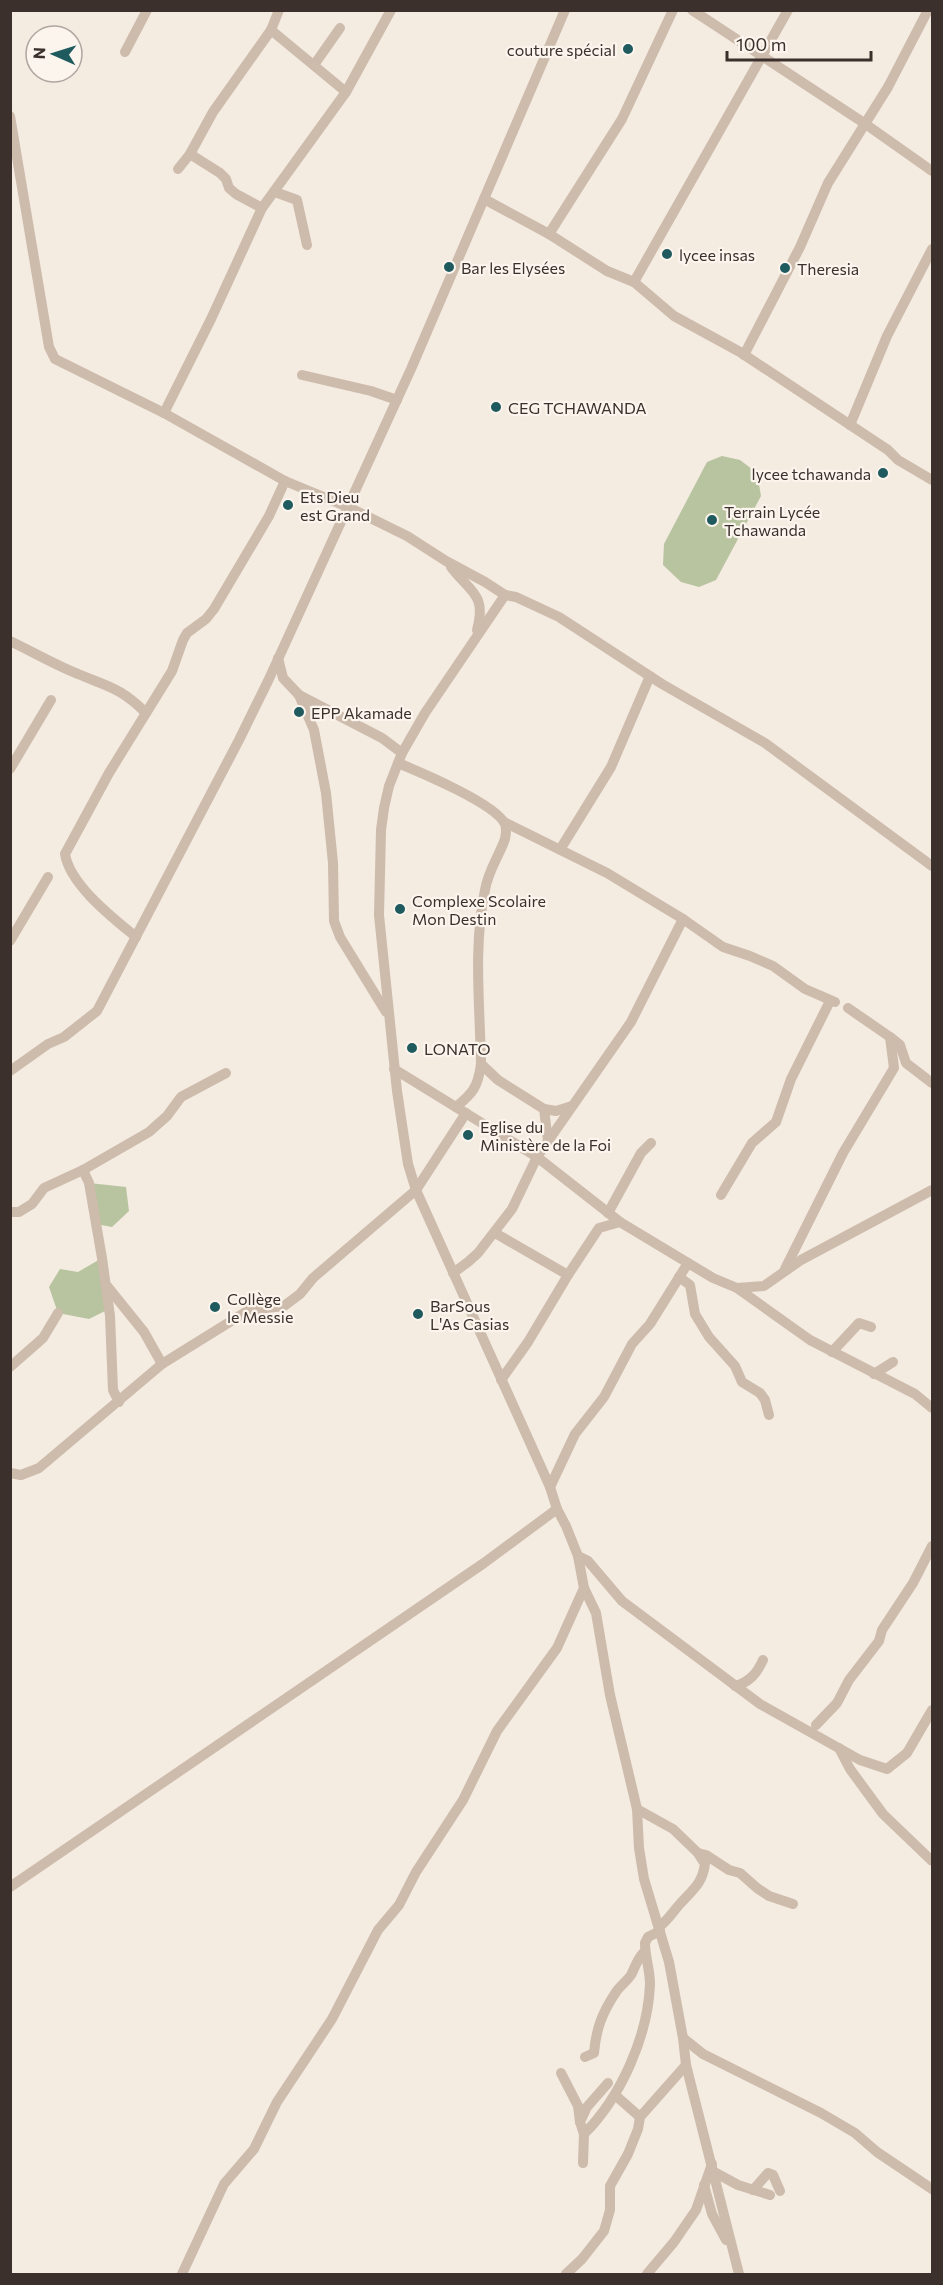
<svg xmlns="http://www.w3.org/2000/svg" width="943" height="2285" viewBox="0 0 943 2285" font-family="Commissioner,sans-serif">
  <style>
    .green { fill: #b8c4a0 }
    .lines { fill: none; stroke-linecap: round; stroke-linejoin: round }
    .street { stroke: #cdbbac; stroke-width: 10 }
    .poi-dot { fill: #1f5a5e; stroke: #fbf5ee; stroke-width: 2 }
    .labels { text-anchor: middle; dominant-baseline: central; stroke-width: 4.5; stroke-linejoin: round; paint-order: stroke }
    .poi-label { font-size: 16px; fill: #3b302b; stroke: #fbf5ee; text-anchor: start }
  </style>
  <rect width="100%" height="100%" fill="#f4ebe1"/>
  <g class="green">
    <polygon points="722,456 740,460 757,473 761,496 716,580 699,587 681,582 663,565 664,544 707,462"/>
    <polygon points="89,1183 126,1187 129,1211 112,1227 96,1224"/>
    <polygon points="102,1258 109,1309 89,1319 58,1313 49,1287 60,1269 78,1272"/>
  </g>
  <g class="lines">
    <g class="street">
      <polyline points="279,10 271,30 346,92"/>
      <polyline points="692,10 864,123 932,171"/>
      <polyline points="125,52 147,10"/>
      <polyline points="314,65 340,28"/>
      <polyline points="10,116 49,347 55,359 164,413 285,481 348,507 407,536 446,561 485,582 505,595 425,713 402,753 389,786 384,808 381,830 379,915 397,1091 408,1164 416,1190 550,1487 557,1509 566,1526 578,1556 584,1588 596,1613 610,1695 637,1809 639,1848 644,1879 669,1962 683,2038 686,2065 739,2274"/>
      <polyline points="190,154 220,173 226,179 229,188 236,194 262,208"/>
      <polyline points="178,169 190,154 213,112 271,30"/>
      <polyline points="275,192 297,200 307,245"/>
      <polyline points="484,199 549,234 607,271 634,282 674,316 740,352 888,450 898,460 932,480"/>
      <polyline points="549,234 622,119 673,10"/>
      <polyline points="634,282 788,10"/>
      <polyline points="744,355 800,247 828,183 888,87 928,10"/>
      <polyline points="302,375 371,391 397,400"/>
      <polyline points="164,413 211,319 262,208 346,92 391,10"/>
      <polyline points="850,425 887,336 932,249"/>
      <path d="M451 567C470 592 487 594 477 630"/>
      <polyline points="505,595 516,597 559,617 662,684 765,743 932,866"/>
      <path d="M10 641C33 652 55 665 78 674 109 687 121 688 146 713"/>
      <polyline points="278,658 283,678 299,695 382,738 402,753"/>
      <polyline points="299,695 314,730 326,793 333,863 334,921 340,937 386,1012"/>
      <path d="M398 763C420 772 496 804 505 824 507 829 506 834 505 839 499 856 488 871 485 890 473 946 480 1007 481 1064 478 1087 473 1093 456 1107"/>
      <polyline points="10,769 51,700"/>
      <polyline points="504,822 607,873 683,919 723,947 750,956 773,966 805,989 835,1002"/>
      <polyline points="561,848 611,767 650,676"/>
      <path d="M136 937C113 918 70 885 65 854L109 773 172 671 183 640 187 633 206 619 214 609 269 516 285 481"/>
      <polyline points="10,941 48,877"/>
      <polyline points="890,1037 900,1045 906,1063 932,1083"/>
      <polyline points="481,1064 498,1080 544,1109 548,1141"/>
      <polyline points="394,1069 537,1157 620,1222 713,1278 737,1288 764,1286 801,1260 932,1190"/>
      <polyline points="10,1071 48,1044 64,1037 97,1011 239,740 268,681 411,369 565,10"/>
      <polyline points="544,1109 556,1111 572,1106"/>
      <polyline points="83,1170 89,1183 102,1258 110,1316 113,1390 119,1402"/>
      <polyline points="721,1195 752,1143 776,1122 791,1079 830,1001"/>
      <polyline points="10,1212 19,1212 32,1204 44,1188 83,1170 149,1132 167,1116 181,1097 226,1073"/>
      <polyline points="608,1213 641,1153 651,1143"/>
      <polyline points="495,1233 568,1275"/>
      <polyline points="785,1269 843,1153 894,1068 890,1037 848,1008"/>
      <polyline points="453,1273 468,1262 478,1253 512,1209 537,1157 631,1022 683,919"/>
      <polyline points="679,1277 690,1285 695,1314 709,1337 735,1366 742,1382 760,1393 765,1400 769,1415"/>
      <polyline points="107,1286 144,1332 162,1364"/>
      <polyline points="737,1288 810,1340 915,1394 932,1408"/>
      <polyline points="832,1352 859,1323 871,1327"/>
      <polyline points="10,1367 43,1338 58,1313"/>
      <polyline points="874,1374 893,1362"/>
      <polyline points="501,1380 528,1342 568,1275 599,1228 620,1222"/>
      <polyline points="10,1473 21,1475 39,1468 162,1364 249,1310 284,1306 300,1294 313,1278 416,1190 466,1113"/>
      <polyline points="550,1487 575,1434 604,1397 632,1344 650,1324 688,1263"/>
      <polyline points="578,1556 588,1561 622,1601 760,1704 860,1760 887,1769 907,1753 932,1710"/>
      <path d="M735 1686C750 1682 757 1673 763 1660"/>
      <polyline points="816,1725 837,1703 849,1680 879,1641 882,1630 913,1583 932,1546"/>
      <polyline points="839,1748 850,1769 883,1814 932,1861"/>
      <path d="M637 1809 673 1829 698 1853 705 1864C702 1885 692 1890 679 1905 672 1913 668 1920 659 1927"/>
      <polyline points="698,1853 706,1855 729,1870 740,1873 757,1888 769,1896 793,1904"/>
      <polyline points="10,1887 484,1563 557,1509"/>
      <polyline points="683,2038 703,2054 821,2113 855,2133 877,2152 932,2189"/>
      <path d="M585 2057 594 2053C596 2029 602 2013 616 1992 620 1986 627 1981 631 1975 636 1966 637 1958 645 1951"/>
      <polyline points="561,2073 578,2106 580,2122"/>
      <polyline points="615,2095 640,2117"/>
      <polyline points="584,2134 580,2122 587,2107 608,2083"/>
      <path d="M583 2163 584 2134C621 2097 648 2036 650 1984 650 1970 645 1957 645 1943L648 1937 660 1931"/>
      <polyline points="714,2172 738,2185 770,2195"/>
      <polyline points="704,2185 712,2214 726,2240"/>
      <polyline points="753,2190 768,2173 773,2175 780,2191"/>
      <polyline points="182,2274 224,2184 254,2149 277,2102 332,2019 378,1930 399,1905 416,1872 463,1800 497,1731 557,1648 584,1588"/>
      <polyline points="566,2274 582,2259 604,2231 610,2210 610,2186 628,2154 638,2129 640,2117 686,2065"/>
      <polyline points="647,2274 674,2242 696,2210 712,2164"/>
    </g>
  </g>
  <g class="poi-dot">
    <circle cx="628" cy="49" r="6"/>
    <circle cx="667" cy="254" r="6"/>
    <circle cx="449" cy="267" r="6"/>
    <circle cx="785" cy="268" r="6"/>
    <circle cx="496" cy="407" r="6"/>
    <circle cx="883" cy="473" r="6"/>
    <circle cx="288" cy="505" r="6"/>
    <circle cx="712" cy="520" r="6"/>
    <circle cx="299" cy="712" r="6"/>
    <circle cx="400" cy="909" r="6"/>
    <circle cx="412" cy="1048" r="6"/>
    <circle cx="468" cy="1135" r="6"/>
    <circle cx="215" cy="1307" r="6"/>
    <circle cx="418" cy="1314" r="6"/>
  </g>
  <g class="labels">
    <g class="poi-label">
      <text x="616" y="49" text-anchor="end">couture spécial</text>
      <text x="679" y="254">lycee insas</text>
      <text x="461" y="267">Bar les Elysées</text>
      <text x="797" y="268">Theresia</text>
      <text x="508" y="407">CEG TCHAWANDA</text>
      <text x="871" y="473" text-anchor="end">lycee tchawanda</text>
      <text x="300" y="496">Ets Dieu<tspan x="300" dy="18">est Grand</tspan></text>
      <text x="724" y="511">Terrain Lycée<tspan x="724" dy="18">Tchawanda</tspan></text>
      <text x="311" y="712">EPP Akamade</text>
      <text x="412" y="900">Complexe Scolaire<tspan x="412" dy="18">Mon Destin</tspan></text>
      <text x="424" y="1048">LONATO</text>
      <text x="480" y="1126">Eglise du<tspan x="480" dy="18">Ministère de la Foi</tspan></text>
      <text x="227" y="1298">Collège<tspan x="227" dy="18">le Messie</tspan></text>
      <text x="430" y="1305">BarSous<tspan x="430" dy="18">L'As Casias</tspan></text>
    </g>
  </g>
  <rect width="943" height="2285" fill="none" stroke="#3b302b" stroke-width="24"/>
  <g transform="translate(54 54) rotate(273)"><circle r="28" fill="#fbf5ee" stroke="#aea6a0" stroke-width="1.5"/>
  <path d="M0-4.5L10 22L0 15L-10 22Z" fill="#1f5a5e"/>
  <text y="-9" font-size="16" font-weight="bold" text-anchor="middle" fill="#3b302b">N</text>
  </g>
  <path d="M727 51v9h144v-9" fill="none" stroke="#3b302b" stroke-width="3"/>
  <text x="736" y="51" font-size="18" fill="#3b302b" stroke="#fbf5ee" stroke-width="4.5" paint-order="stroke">100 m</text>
</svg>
